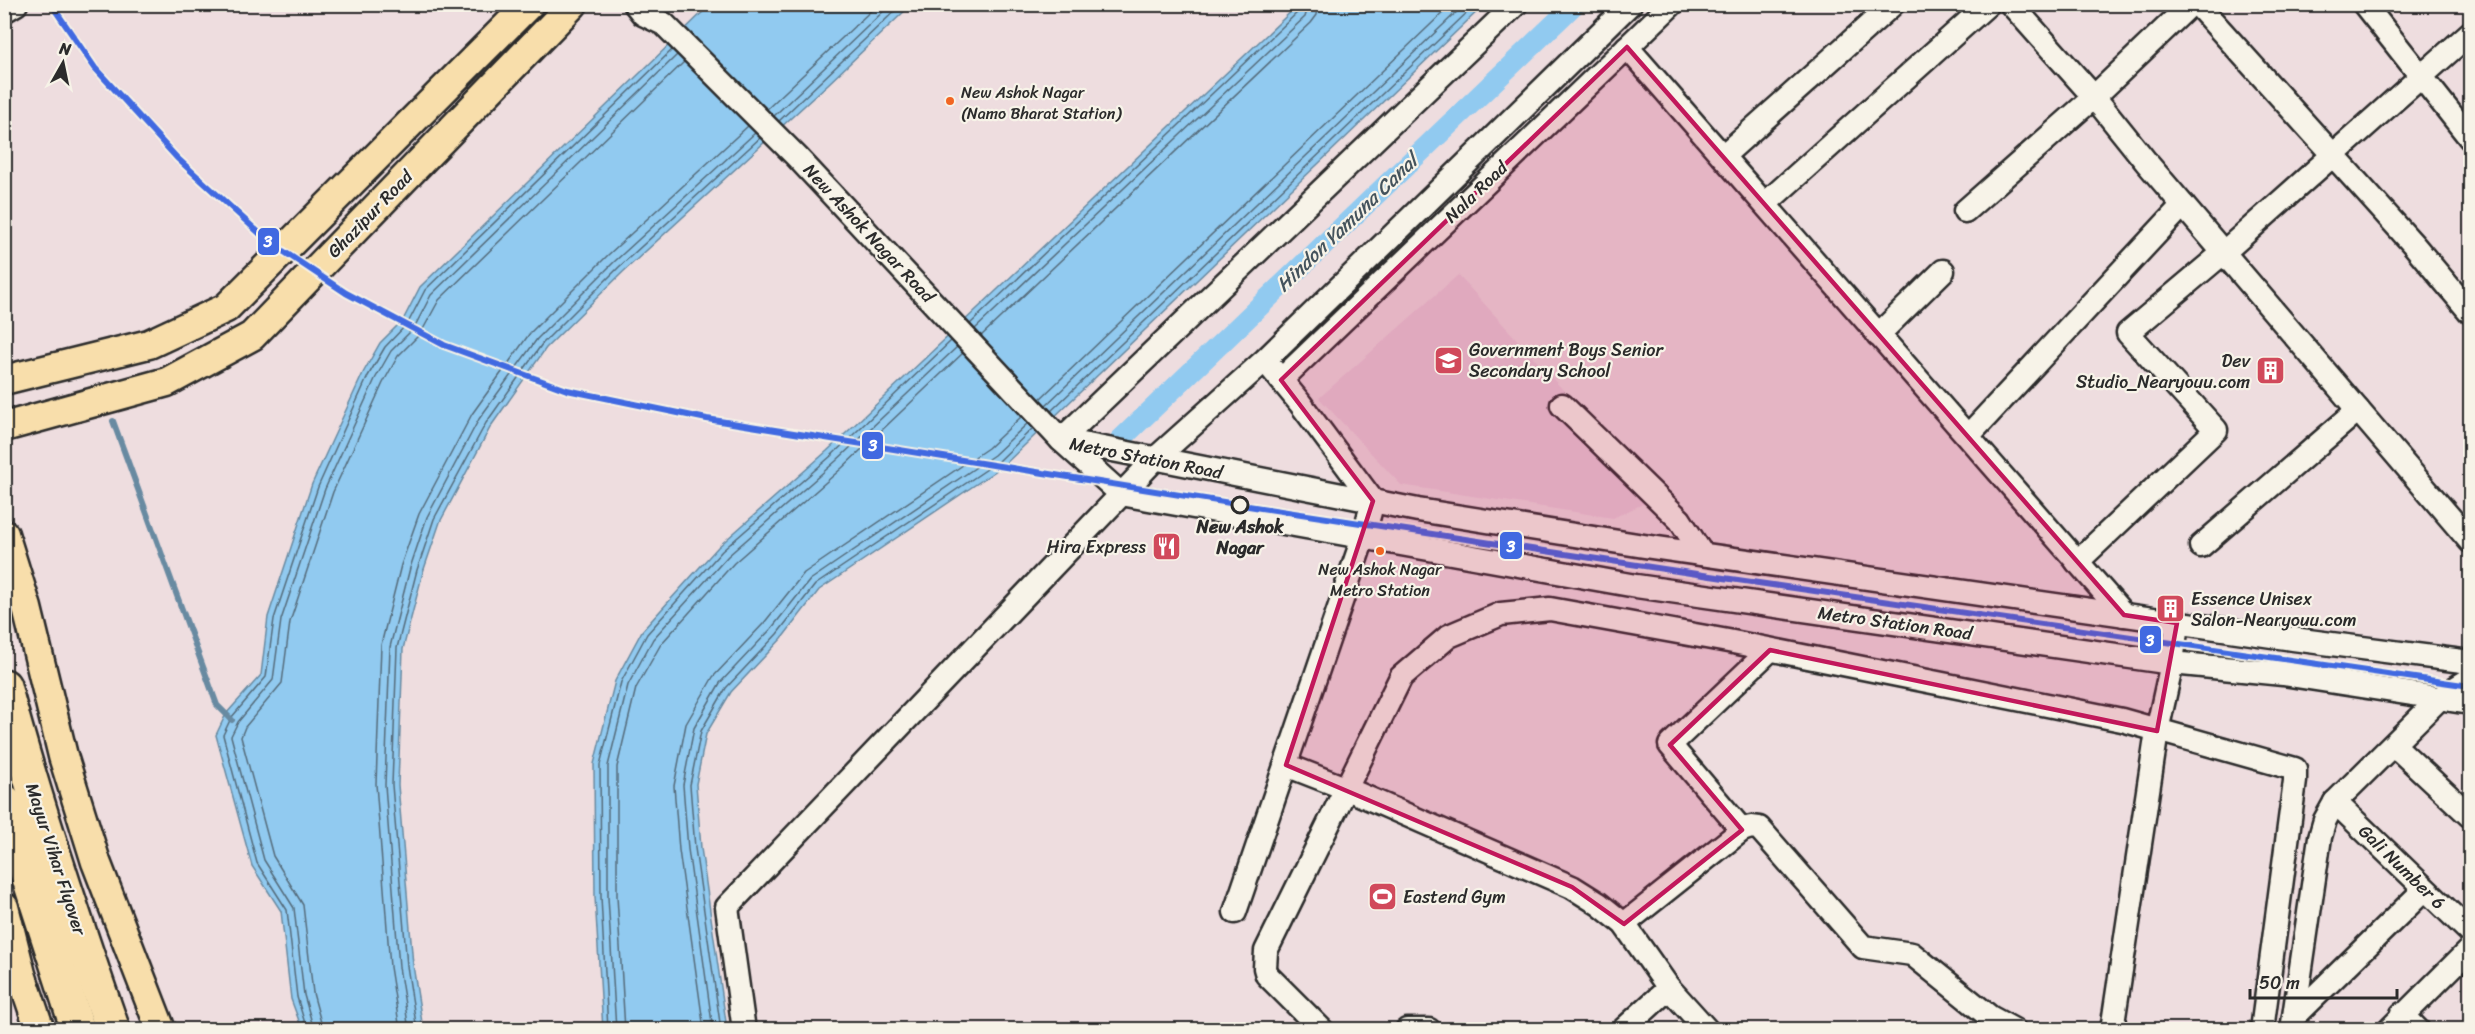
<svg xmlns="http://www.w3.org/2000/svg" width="2475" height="1034" viewBox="0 0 2475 1034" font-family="Sriracha,sans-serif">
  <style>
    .built { fill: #e8cdd8 }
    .water { fill: #91caf0; stroke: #688aa1; stroke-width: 1.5 }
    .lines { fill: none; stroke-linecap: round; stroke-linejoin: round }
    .shore { stroke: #546b7a; stroke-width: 1.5 }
    .stream { stroke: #688aa1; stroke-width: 6 }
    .canal { stroke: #91caf0; stroke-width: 21 }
    .minor-casing { stroke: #2b2b2b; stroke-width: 27 }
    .major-casing { stroke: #2b2b2b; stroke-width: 33 }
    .highway-casing { stroke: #2b2b2b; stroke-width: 38 }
    .minor { stroke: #f7f3e8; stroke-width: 22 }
    .major { stroke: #f8deab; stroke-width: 28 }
    .highway { stroke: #f8deab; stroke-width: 33 }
    .metro-1-casing { stroke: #f7f3e8; stroke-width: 10 }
    .metro-1 { stroke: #4169e1; stroke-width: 6 }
    .marked { fill: #c2185b; fill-opacity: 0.2; stroke: #c2185b; stroke-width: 4.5; stroke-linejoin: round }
    .bus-dot { fill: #f26522; stroke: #f7f3e8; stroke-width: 2 }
    .stop-dot { fill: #f7f3e8; stroke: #2b2b2b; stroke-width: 3 }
    .labels { text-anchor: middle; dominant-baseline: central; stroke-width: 4.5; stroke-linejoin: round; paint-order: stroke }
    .bus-label { font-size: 16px; fill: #2b2b2b; stroke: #f7f3e8; text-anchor: start }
    .street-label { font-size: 18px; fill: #2b2b2b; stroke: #f7f3e8 }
    .poi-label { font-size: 18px; fill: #2b2b2b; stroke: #f7f3e8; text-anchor: start }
    .stop-label { font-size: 18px; font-weight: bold; fill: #2b2b2b; stroke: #f7f3e8 }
    .water-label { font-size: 20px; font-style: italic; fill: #44535c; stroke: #f7f3e8 }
    .line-badge { stroke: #f7f3e8; stroke-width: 2 }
    .badge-label { font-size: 16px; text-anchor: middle; font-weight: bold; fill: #fff }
  </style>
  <rect width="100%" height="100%" fill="#eedddf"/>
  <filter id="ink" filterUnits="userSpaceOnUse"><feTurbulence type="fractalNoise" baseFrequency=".0167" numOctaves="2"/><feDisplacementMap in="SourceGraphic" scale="12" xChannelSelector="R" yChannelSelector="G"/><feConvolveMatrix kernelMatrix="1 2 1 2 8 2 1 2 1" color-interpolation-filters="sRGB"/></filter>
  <g filter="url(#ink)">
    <polygon class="built" points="1458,275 1501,322 1660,496 1613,518 1401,485 1319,398"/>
    <g class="water">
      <polygon points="710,5 911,5 828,84 623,272 546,348 491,426 440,522 423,572 403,649 398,785 413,965 423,1029 302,1029 291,999 281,911 252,866 216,735 226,714 261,675 268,617 312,484 363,373 380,343 403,320 420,287"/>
      <polygon points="1298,5 1484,5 1003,466 819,590 782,638 731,692 706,734 696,784 701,848 727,1029 603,1030 595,897 594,764 615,681 642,631 718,547 827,451"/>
    </g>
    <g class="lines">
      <g class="shore">
        <polyline points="767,109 878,4"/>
        <polyline points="774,116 891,4"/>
        <polyline points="779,121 902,4"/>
        <polyline points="970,324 1299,11 1302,4"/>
        <polyline points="975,329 1305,17 1309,4"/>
        <polyline points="981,336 1311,23 1317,15 1318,4"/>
        <polyline points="1040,399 1452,4"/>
        <polyline points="1046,405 1465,4"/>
        <polyline points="1051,411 1476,4"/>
        <polyline points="307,1030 297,997 287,910 257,863 223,735 231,718 266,677 274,619 318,487 368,376 385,347 408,323 425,290 672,50"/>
        <polyline points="314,1030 304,995 294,908 264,860 231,736 238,722 273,680 281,620 325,489 375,379 391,351 414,328 431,295 677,55"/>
        <polyline points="323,1030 313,993 303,905 273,856 241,737 245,727 282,683 290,622 333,492 383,383 398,356 421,333 439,300 684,62"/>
        <polyline points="400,1030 390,967 376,784 381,645 401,565 419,514 472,414 530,333 608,255 748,126"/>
        <polyline points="409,1030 399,967 385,785 390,647 410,568 427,517 479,419 537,339 614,262 755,133"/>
        <polyline points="417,1030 407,966 392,785 397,648 417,570 434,519 486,423 542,344 619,267 760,138"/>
        <polyline points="608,1030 601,897 600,765 621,682 647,634 722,551 831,456 951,341"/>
        <polyline points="616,1030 608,897 608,766 628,685 653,639 728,556 836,461 957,347"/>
        <polyline points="625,1030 617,896 617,767 636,688 661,644 734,563 842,468 963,353"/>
        <polyline points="704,1030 679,850 674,786 686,724 713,677 764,623 804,573 988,448 1022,416"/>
        <polyline points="713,1030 688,849 683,785 694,728 720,683 771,629 810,580 994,455 1028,423"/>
        <polyline points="721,1030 695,848 690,785 701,731 726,688 777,634 815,585 999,461 1033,428"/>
      </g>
      <polyline class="stream" points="113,421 217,705 232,720"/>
      <polyline class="canal" points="1119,441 1575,4"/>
      <defs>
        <g id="minor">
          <polyline points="635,4 643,14 664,24 797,157 1061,440 1121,494 1636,586 2172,663 2283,674 2470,703"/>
          <polyline points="2011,4 2094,97 2147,163 2470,541"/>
          <polyline points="2197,4 2413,244 2470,312"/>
          <polyline points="2364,4 2470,138"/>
          <polyline points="4,11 16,4"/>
          <polyline points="1627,47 2124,615"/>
          <polyline points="1723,156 1893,4"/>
          <polyline points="1765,204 1988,4"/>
          <polyline points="1965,211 2094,97 2191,4"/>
          <polyline points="1878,335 1943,271"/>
          <polyline points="1272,369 1300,403 1373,501"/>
          <polyline points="1281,380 1672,4"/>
          <polyline points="1562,405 1680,520 1702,554"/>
          <polyline points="1968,436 2183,205"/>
          <polyline points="1061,440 1516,4"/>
          <polyline points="1062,440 1418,510 1644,546 2293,639 2470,662"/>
          <polyline points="2201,546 2358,410"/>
          <polyline points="2077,562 2216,430 2128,333 2223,253 2470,33"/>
          <polyline points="2394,745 2470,816"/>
          <polyline points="1286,765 1345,788 1572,887 1599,904 1624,924 1669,988 1707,1030"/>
          <polyline points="2335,802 2470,932"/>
          <polyline points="1742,830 1670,745 1770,650"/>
          <polyline points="1235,912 1363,538 1373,501"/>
          <polyline points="1624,924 1742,830 1751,827 1759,828 1863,947 1912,954 1990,1017 2014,1030"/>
          <polyline points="2402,1014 2418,1030"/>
          <polyline points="2294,1017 2424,890"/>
          <polyline points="744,1030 727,907 1156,458 1265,360 1630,4"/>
          <polyline points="1322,1030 1267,975 1265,968 1266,951 1401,677 1449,636 1501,614 1550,609 1728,641 2122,720 2295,769 2295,781 2262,1030"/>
          <polyline points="1407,1030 1429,1030"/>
          <polyline points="1623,1030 1669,988"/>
          <polyline points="2112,1030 2157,731 2172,663 2177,623"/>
          <polyline points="2292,1030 2320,837 2325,820 2335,802 2441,697 2470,679"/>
          <polyline points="2389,1030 2470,949"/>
        </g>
        <g id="major">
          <polyline points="4,380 149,344 226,308 529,4"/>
          <polyline points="4,427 167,382 252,336 573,4"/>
          <polyline points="4,534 27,608 63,756 96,862 161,1030"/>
          <polyline points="4,907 21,974 40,1030"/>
        </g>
        <g id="highway">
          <path d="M4 686C35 802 73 916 113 1030"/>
          <polyline points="4,801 78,1030"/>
        </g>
      </defs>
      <use href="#minor" class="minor-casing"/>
      <use href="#major" class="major-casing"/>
      <use href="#highway" class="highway-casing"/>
      <use href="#minor" class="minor"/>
      <use href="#major" class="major"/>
      <use href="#highway" class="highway"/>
      <defs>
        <polyline id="metro-1" points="51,4 95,68 177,158 268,241 346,293 444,345 567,390 707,419 1261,508 1710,576 2470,686"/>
      </defs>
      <use href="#metro-1" class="metro-1-casing"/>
      <use href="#metro-1" class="metro-1"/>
    </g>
  </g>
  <path class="marked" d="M1627 47 2124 615 2177 623 2157 731 1770 650 1670 745 1742 830 1624 924 1572 887 1286 765 1373 501 1281 380Z"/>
  <defs>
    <symbol id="school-square" viewBox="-11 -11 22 22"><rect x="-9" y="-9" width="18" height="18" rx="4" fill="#d1495b" stroke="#f7f3e8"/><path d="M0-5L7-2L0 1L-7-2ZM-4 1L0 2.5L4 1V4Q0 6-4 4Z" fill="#fff"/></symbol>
    <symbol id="building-square" viewBox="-11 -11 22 22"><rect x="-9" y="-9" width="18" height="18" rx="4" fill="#d1495b" stroke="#f7f3e8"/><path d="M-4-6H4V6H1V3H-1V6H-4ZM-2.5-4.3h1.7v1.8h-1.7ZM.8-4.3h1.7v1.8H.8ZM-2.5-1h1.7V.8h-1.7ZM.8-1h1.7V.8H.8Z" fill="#fff"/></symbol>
    <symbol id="restaurant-square" viewBox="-11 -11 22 22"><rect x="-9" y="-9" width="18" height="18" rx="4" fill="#d1495b" stroke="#f7f3e8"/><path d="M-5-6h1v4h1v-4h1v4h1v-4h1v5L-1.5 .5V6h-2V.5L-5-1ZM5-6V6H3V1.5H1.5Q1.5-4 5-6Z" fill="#fff"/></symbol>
    <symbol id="stadium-square" viewBox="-11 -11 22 22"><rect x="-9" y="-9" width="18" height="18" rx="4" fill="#d1495b" stroke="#f7f3e8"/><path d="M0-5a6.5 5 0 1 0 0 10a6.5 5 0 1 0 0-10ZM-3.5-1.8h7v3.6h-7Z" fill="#fff"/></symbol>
  </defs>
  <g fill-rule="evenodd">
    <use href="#school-square" x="1432" y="344" width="33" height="33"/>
    <use href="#building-square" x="2254" y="354" width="33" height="33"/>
    <use href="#restaurant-square" x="1150" y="530" width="33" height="33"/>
    <use href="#building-square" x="2154" y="592" width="33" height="33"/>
    <use href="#stadium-square" x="1366" y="880" width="33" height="33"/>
  </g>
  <g class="bus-dot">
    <circle cx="950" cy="101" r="5"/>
    <circle cx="1380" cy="551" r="5"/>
  </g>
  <circle class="stop-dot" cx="1240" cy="505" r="8"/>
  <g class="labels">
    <g class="bus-label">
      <text x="961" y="92">New Ashok Nagar<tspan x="961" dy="21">(Namo Bharat Station)</tspan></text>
      <text x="1380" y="569" text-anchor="middle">New Ashok Nagar<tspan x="1380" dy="21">Metro Station</tspan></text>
    </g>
    <g class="street-label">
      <text transform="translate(1476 192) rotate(-44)">Nala Road</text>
      <text transform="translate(370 214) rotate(-46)">Ghazipur Road</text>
      <text transform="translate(869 233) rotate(47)">New Ashok Nagar Road</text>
      <text transform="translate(1146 458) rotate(11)">Metro Station Road</text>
      <text transform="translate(1895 623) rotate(8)">Metro Station Road</text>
      <text transform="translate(56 859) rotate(72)">Mayur Vihar Flyover</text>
      <text transform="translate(2402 867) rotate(44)">Gali Number 6</text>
    </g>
    <g class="poi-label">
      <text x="1469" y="350">Government Boys Senior<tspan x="1469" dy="21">Secondary School</tspan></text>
      <text x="2250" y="361" text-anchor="end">Dev<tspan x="2250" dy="21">Studio_Nearyouu.com</tspan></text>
      <text x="1146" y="547" text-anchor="end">Hira Express</text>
      <text x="2191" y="599">Essence Unisex<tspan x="2191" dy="21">Salon-Nearyouu.com</tspan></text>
      <text x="1403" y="897">Eastend Gym</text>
    </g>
    <g class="stop-label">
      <text x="1240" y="527">New Ashok<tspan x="1240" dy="21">Nagar</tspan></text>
    </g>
    <g class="water-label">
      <text transform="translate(1347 223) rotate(-44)">Hindon Yamuna Canal</text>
    </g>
  </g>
  <g class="line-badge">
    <rect x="257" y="227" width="23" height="29" rx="6" fill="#4169e1"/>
    <rect x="861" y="431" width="23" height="29" rx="6" fill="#4169e1"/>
    <rect x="1499" y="531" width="24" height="29" rx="6" fill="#4169e1"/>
    <rect x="2139" y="625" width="23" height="29" rx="6" fill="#4169e1"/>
  </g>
  <g class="badge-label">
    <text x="268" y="247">3</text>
    <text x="873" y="451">3</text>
    <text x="1511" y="552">3</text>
    <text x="2150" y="646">3</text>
  </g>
  <rect width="2475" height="1034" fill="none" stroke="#f7f3e8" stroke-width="24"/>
  <rect x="12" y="12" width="2451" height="1010" fill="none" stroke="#2b2b2b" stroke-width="2" filter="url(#ink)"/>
  <g transform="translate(63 63) rotate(9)" stroke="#f7f3e8" stroke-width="4.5" paint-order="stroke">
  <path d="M0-4.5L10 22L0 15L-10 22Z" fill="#2b2b2b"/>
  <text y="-9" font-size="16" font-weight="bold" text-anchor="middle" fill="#2b2b2b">N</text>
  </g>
  <path d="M2250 989v9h147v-9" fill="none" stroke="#2b2b2b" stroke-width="3"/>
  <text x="2259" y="989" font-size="18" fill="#2b2b2b" stroke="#f7f3e8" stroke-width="4.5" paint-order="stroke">50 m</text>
</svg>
